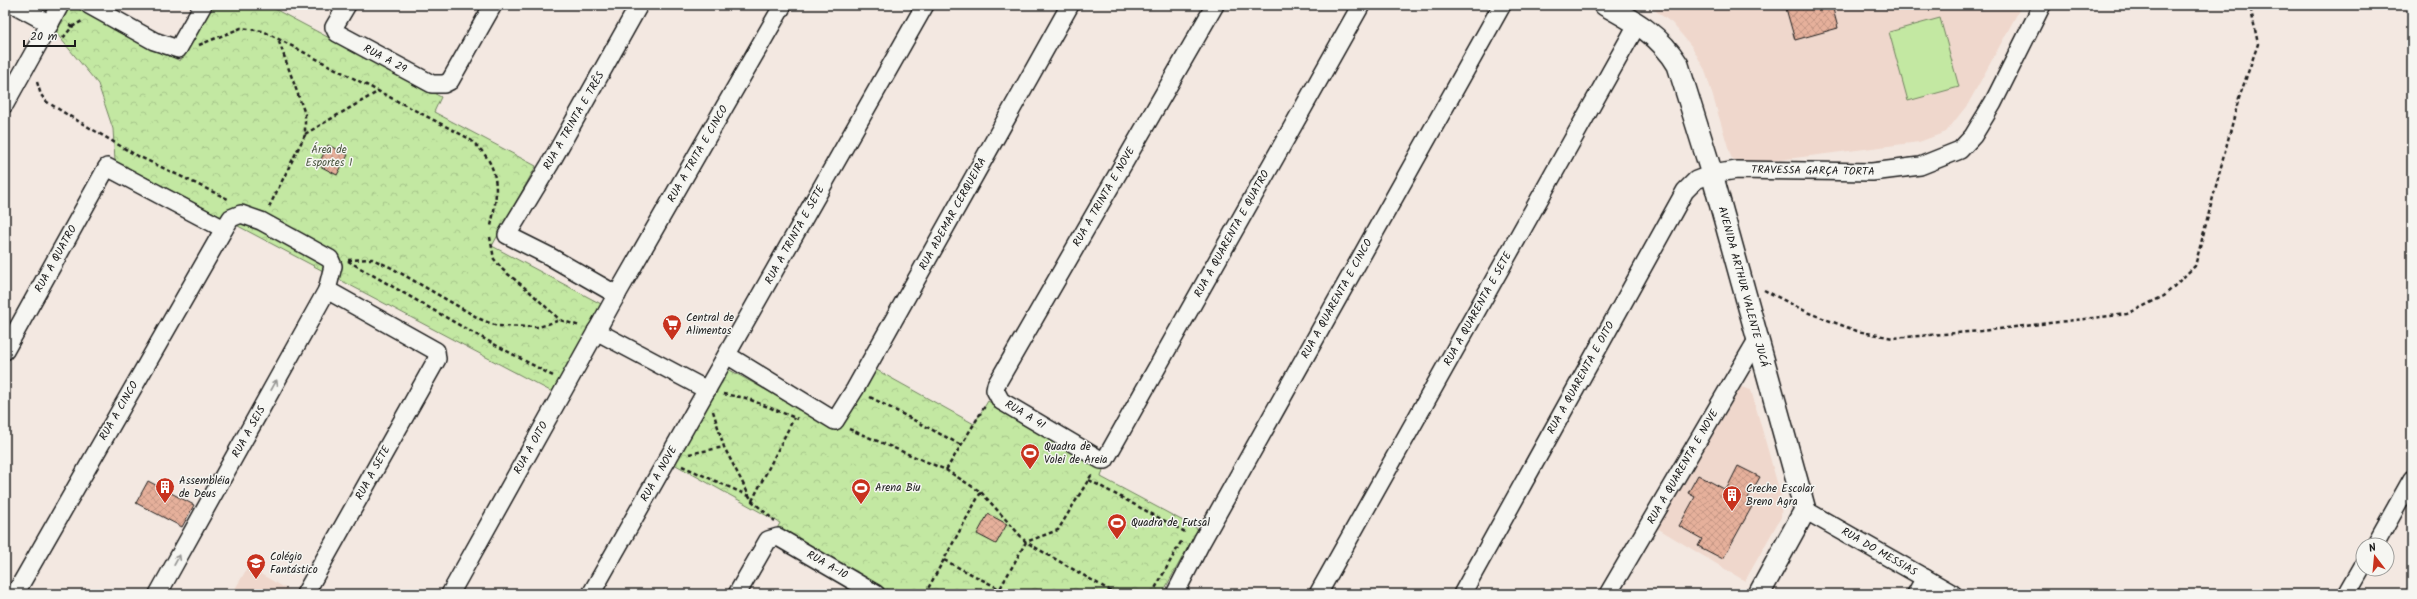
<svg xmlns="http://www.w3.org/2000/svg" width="2417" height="599" viewBox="0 0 2417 599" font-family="Kalam,sans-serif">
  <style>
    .built { fill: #efd7cc }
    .grass { fill: #c3e8a2; stroke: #70825f }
    .forest { fill: url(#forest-crowns); stroke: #70825f }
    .building { fill: url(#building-cross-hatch); stroke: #1c1c1c }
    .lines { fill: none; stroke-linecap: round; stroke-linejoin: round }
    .minor-casing { stroke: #1c1c1c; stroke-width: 20 }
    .tertiary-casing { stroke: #1c1c1c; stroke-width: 24 }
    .path { stroke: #1c1c1c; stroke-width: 2.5; stroke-dasharray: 4 3; stroke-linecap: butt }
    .minor { stroke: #f6f6f2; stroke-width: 17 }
    .tertiary { stroke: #f6f6f2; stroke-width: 21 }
    .oneway { stroke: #949492 }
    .labels { text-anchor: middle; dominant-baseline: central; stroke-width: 3; stroke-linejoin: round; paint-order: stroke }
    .street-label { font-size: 11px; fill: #1c1c1c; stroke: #f6f6f2 }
    .park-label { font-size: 11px; fill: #4e5944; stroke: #f6f6f2 }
    .poi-label { font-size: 11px; fill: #1c1c1c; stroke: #f6f6f2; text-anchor: start }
  </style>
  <defs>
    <pattern id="forest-crowns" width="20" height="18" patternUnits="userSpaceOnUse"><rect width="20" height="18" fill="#c3e8a2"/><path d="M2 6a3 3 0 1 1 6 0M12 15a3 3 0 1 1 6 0" fill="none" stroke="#a7c68b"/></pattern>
    <pattern id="building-cross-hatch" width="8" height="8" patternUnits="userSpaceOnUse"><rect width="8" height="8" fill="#e6b09b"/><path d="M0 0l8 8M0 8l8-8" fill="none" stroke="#c59785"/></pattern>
  </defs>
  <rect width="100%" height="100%" fill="#f3e8e1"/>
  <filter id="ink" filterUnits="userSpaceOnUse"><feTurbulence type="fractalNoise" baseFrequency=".025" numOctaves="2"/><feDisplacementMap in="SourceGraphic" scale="8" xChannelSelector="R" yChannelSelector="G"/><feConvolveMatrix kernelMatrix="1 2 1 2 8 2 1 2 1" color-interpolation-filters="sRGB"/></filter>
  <g filter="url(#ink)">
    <g class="built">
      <polygon points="1656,5 2022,5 1968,104 1946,132 1919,142 1740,165 1731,157 1705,70 1692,47 1672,23 1653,9"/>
      <polygon points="1741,387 1751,390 1782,500 1781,517 1745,581 1657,528"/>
      <polygon points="248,567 294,593 293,594 232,594"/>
    </g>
    <polygon class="grass" points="1940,18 1959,87 1908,101 1889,32"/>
    <g class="forest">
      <polygon points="71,5 180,61 210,5 267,5 441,97 434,112 536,166 492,246 603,305 556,394 115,161 113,129 98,84 56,33"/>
      <polygon points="873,368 974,424 988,401 1104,466 1101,477 1198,529 1162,594 896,594 887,589 881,594 772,538 780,523 674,464 728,369 838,430"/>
    </g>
    <g class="building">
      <polygon points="1785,5 1832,5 1838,28 1795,40"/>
      <polygon points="328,145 348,155 337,175 318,165"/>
      <polygon points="1738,466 1760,477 1748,498 1755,501 1723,559 1698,546 1702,539 1679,526 1695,497 1688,493 1698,475 1726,490"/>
      <polygon points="148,481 194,505 182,527 136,503"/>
      <polygon points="988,514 1007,524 996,544 977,534"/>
    </g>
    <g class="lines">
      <defs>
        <g id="minor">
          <polyline points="15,5 50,24"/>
          <polyline points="89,5 154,41 178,49 203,5"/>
          <polyline points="347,5 334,27 337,33 432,84 444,84 450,81 493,5"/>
          <polyline points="1215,5 996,385 995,390 1001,401 1101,460 1105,460 1361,5"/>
          <polyline points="5,104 60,5"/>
          <polyline points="617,295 549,256 507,235 550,164 639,5"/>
          <polyline points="596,331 707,390"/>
          <polyline points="5,351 107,167 224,229 231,218 241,214 261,221 330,259 333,266 327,290 436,351 437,359 305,594"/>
          <polyline points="727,355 835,421 855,389 1070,5"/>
          <polyline points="1805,510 1953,594"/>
          <polyline points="2375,545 2412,479"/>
          <polyline points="15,594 224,229"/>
          <polyline points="158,594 327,290"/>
          <polyline points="450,594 612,303 783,5"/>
          <polyline points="591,594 925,5"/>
          <polyline points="737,594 768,540 778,537 876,594"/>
          <polyline points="1175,594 1202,541 1502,5"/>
          <polyline points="1318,594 1638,23"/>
          <polyline points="1462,594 1685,191 1696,180 1712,174 1737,170 1872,172 1920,166 1960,150 1973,136 1993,103 2042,5"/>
          <polyline points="1608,594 1757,340"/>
          <polyline points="1916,594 1925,578"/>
          <polyline points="2347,594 2363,566"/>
        </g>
        <path id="tertiary" d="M1605 5C1634 21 1660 35 1678 65L1712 174 1805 510 1759 594"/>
      </defs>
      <use href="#minor" class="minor-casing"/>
      <use href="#tertiary" class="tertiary-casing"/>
      <g class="path">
        <polyline points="72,27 82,21"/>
        <polyline points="63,38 72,27 69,24"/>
        <path d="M199 45 241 28 263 31 468 138C501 164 499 188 491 226"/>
        <polyline points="37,82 41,95 47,102 68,115 134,154 230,200"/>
        <polyline points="305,134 379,91"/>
        <polyline points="269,207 305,135 305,114 278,39"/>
        <polyline points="490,237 494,259 503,270 529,291 560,320"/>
        <polyline points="348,260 372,259 390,267 480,319 497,326 539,327 560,320 580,326"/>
        <polyline points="348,261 468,330 553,376"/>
        <polyline points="1764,290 1809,313 1857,331 1893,338 1981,331 2127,314 2164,296 2195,266 2239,98 2258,44 2250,5"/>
        <polyline points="723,394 746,398 798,419"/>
        <polyline points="870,397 961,445"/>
        <polyline points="713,411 724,447 752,501 775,521"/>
        <polyline points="849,429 946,470 981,492 1026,542 1116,594"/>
        <polyline points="689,454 724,447"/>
        <polyline points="682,466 749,496"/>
        <polyline points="946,470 985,406"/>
        <polyline points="1089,480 1187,533"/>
        <polyline points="752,501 794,418"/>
        <polyline points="944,560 1000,589"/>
        <polyline points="925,594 981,492"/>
        <polyline points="997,594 1026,542 1058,530 1092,474"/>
        <polyline points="1152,594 1182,540"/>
      </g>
      <use href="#minor" class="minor"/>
      <use href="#tertiary" class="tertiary"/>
    </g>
    <defs><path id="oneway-shaft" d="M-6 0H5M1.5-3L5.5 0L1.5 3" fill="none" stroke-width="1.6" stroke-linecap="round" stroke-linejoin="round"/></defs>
    <g class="oneway">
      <use href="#oneway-shaft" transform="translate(274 385) rotate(-61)"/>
      <use href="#oneway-shaft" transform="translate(177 560) rotate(-61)"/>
    </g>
  </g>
  <defs>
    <symbol id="supermarket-pin" viewBox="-11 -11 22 30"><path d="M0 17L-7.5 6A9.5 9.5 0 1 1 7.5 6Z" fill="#c8321e" stroke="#f6f6f2"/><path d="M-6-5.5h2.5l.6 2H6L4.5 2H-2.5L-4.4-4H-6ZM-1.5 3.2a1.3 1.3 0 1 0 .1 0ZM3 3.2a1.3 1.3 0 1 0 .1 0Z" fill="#fff"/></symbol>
    <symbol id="stadium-pin" viewBox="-11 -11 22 30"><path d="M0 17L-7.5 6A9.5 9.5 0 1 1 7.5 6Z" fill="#c8321e" stroke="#f6f6f2"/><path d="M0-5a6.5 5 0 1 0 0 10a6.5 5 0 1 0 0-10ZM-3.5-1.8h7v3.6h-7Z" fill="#fff"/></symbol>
    <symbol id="building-pin" viewBox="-11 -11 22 30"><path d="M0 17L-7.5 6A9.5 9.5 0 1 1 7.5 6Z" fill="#c8321e" stroke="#f6f6f2"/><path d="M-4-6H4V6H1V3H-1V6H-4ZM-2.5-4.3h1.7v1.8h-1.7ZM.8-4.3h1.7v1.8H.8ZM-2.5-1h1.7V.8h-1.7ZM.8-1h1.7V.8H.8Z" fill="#fff"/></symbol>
    <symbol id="school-pin" viewBox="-11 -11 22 30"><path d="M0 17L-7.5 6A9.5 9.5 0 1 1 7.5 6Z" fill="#c8321e" stroke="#f6f6f2"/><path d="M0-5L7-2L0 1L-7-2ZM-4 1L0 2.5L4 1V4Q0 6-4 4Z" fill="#fff"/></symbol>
  </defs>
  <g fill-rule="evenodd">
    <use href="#supermarket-pin" x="661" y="313" width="22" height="30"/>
    <use href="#stadium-pin" x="1019" y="442" width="22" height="30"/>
    <use href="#building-pin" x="154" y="476" width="22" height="30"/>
    <use href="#stadium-pin" x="850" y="477" width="22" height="30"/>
    <use href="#building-pin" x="1721" y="484" width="22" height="30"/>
    <use href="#stadium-pin" x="1106" y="512" width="22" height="30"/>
    <use href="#school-pin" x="245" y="552" width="22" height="30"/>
  </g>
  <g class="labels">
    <g class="street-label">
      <text transform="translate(385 59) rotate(28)">RUA A 29</text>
      <text transform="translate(574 121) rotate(-60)">RUA A TRINTA E TRÊS</text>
      <text transform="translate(698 154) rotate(-60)">RUA A TRITA E CINCO</text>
      <text transform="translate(1813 171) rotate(1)">TRAVESSA GARÇA TORTA</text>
      <text transform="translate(1104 197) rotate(-60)">RUA A TRINTA E NOVE</text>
      <text transform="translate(953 214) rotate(-61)">RUA ADEMAR CERQUEIRA</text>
      <text transform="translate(1232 234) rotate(-61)">RUA A QUARENTA E QUATRO</text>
      <text transform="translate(795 235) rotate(-61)">RUA A TRINTA E SETE</text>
      <text transform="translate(56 259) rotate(-61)">RUA A QUATRO</text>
      <text transform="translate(1743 287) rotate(75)">AVENIDA ARTHUR VALENTE JUCÁ</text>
      <text transform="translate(1337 299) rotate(-61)">RUA A QUARENTA E CINCO</text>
      <text transform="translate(1478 309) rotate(-61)">RUA A QUARENTA E SETE</text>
      <text transform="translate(1581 378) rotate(-61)">RUA A QUARENTA E OITO</text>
      <text transform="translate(119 411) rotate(-60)">RUA A CINCO</text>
      <text transform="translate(1025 415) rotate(31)">RUA A 41</text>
      <text transform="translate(249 432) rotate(-61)">RUA A SEIS</text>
      <text transform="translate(531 448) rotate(-61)">RUA A OITO</text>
      <text transform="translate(1683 467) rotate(-60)">RUA A QUARENTA E NOVE</text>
      <text transform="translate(373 473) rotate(-61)">RUA A SETE</text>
      <text transform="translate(659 474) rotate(-60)">RUA A NOVE</text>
      <text transform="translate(1879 552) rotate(30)">RUA DO MESSIAS</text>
      <text transform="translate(827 565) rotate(30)">RUA A-10</text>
    </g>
    <g class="park-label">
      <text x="329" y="150">Área de<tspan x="329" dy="13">Esportes 1</tspan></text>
    </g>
    <g class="poi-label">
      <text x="686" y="318">Central de<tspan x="686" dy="13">Alimentos</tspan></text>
      <text x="1044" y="447">Quadra de<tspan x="1044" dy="13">Volei de Areia</tspan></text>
      <text x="179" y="481">Assembléia<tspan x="179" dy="13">de Deus</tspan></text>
      <text x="875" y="488">Arena Biu</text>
      <text x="1746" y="489">Creche Escolar<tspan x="1746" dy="13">Breno Agra</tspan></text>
      <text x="1131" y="523">Quadra de Futsal</text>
      <text x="270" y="557">Colégio<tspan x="270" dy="13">Fantástico</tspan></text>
    </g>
  </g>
  <rect width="2417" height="599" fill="none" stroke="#f6f6f2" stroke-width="20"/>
  <rect x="10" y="10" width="2397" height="579" fill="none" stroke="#1c1c1c" stroke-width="1.5" filter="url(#ink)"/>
  <g transform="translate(2375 557) rotate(344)"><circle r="19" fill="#f6f6f2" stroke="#9f9f9c"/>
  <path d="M0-3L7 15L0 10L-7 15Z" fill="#c8321e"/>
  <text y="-6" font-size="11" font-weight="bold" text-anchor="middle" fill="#1c1c1c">N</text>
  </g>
  <path d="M24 40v6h51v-6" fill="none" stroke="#1c1c1c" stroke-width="2"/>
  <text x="30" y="40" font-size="12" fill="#1c1c1c" stroke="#f6f6f2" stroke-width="3" paint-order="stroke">20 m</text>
</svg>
